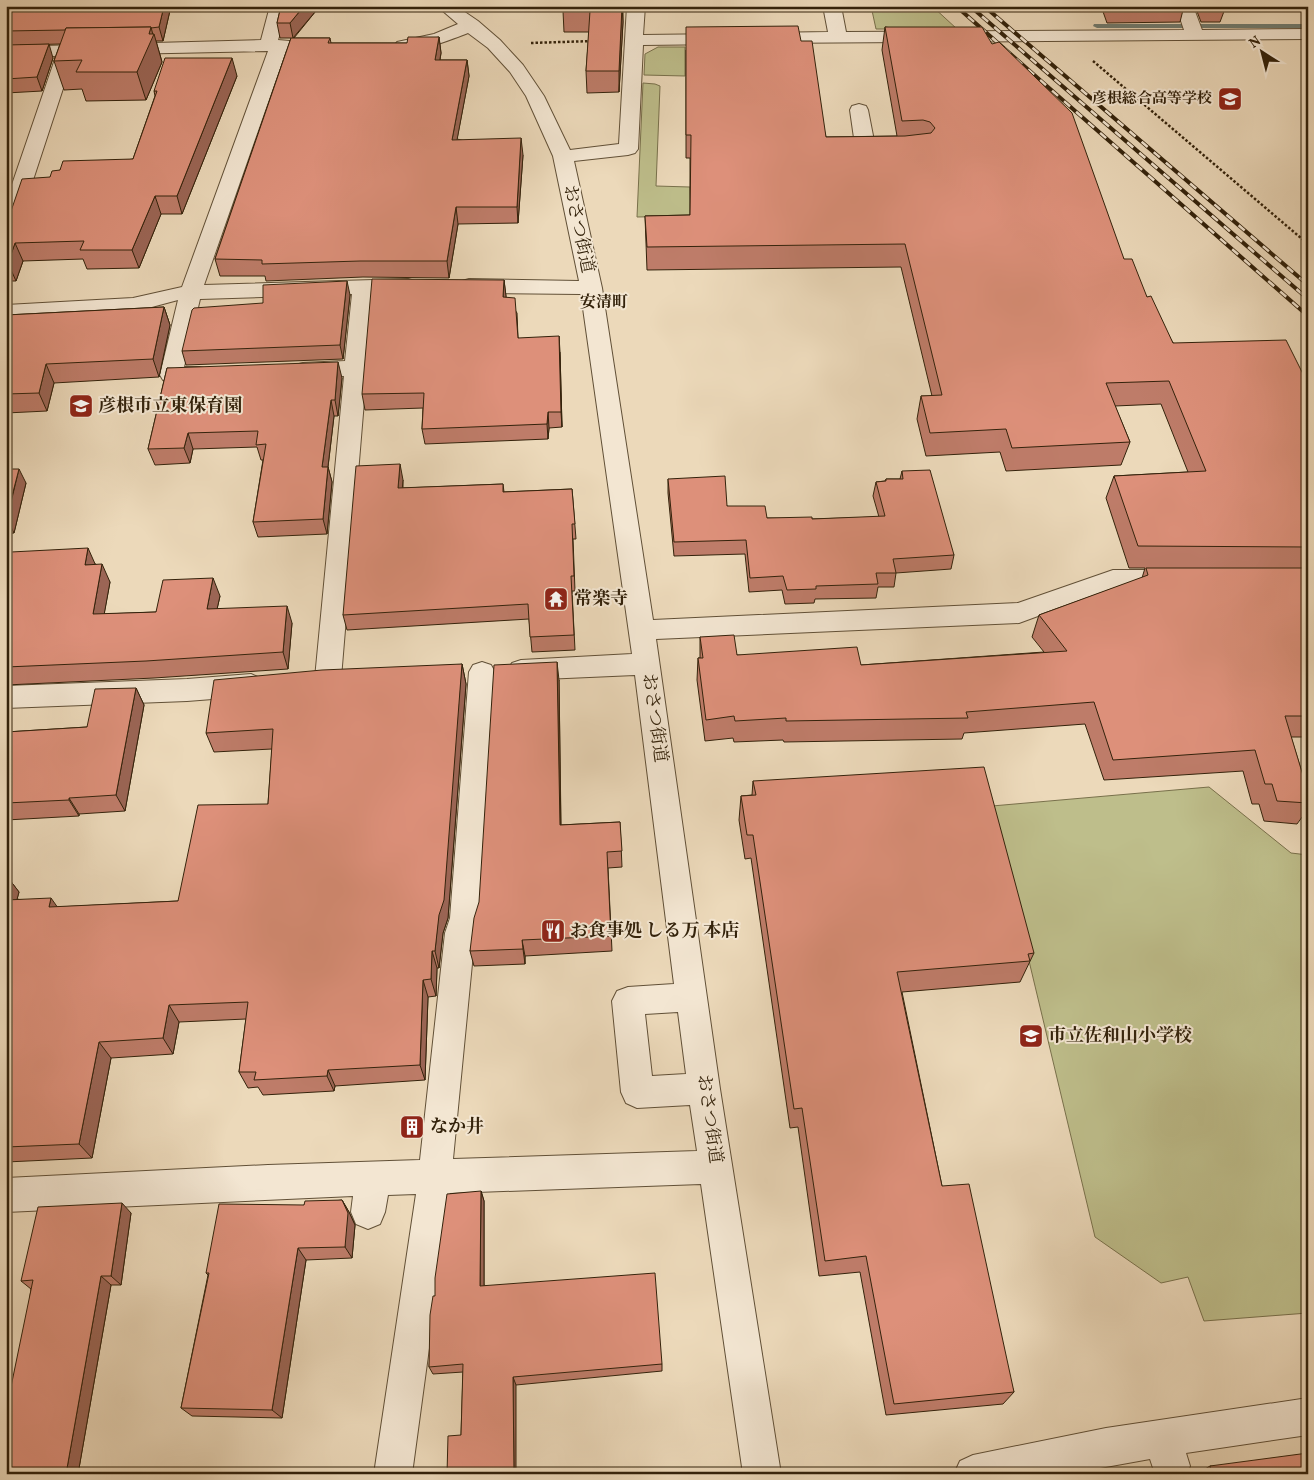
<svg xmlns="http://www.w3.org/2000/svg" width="1314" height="1480" viewBox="0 0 1314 1480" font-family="Vollkorn,'Noto Serif JP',serif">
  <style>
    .green { fill: #bebe8b; stroke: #78704b }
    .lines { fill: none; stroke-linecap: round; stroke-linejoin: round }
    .stream { fill: #717d72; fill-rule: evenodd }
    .minor-casing { stroke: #615037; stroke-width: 2 }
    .path { stroke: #33220b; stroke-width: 2.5; stroke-dasharray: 2.5 2; stroke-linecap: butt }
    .minor { fill: #f3e6d2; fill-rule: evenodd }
    .rail-casing { stroke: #33220b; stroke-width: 4 }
    .rail { stroke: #f3e6d2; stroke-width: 2.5; stroke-dasharray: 8; stroke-linecap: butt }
    .wall { fill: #be7c69; stroke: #33220b }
    .shaded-wall { fill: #9b6555; stroke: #33220b }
    .building { fill: #dd907a; stroke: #33220b }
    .labels { text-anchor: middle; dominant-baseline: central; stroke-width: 4; stroke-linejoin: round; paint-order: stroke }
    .far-poi-label { font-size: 15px; font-weight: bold; fill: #33220b; stroke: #f3e6d2; text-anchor: end }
    .far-neighbourhood-label { font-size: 16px; font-weight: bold; fill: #33220b; stroke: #f3e6d2 }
    .street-label { font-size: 18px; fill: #33220b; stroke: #f3e6d2 }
    .poi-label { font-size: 18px; font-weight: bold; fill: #33220b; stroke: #f3e6d2; text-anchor: start }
  </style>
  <rect width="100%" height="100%" fill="#ecd9ba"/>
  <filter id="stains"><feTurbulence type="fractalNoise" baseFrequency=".004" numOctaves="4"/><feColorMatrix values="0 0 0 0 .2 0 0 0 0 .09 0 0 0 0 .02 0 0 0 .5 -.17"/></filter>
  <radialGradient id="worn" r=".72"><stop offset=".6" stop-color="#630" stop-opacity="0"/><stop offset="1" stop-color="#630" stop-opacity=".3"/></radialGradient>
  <g class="green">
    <polygon points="871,6 932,6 957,29 876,29"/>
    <polygon points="658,47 685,47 685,76 644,75 645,54"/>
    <polygon points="643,83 655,84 660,86 656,186 690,187 691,216 637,217"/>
    <polygon points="1209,787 1291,853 1308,855 1308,1313 1204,1321 1188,1277 1161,1283 1095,1237 992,806"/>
  </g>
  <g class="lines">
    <polygon class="stream" points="1094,24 1308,24 1308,28 1097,28 1093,26"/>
    <defs>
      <g id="minor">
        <path d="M270 6H288L278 40 301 42 304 46 301 50 286 51 204 285 408 279 415 281 419 286 415 291 373 293 341 678 337 685 328 688 319 685 315 678 344 376 303 377 295 375 292 370 295 365 303 363 345 361 352 294 200 299 184 367H200L208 369 211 374 208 379C194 383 177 384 163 380L160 375 178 300 133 312 6 319V305L133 298 182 287 268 51 74 55 16 232 13 236 6 238V202L56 56 6 57V47L261 40Z"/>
        <path d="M437 6H456L478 21 500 40 523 65 544 96 570 150 619 144 627 6H645L643 35 724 34 730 35 733 39 730 43 724 44 643 45 638 149 635 153 628 155 574 161 602 288 653 620 1018 603 1113 570H1176L1185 572 1189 579 1185 586 1176 588H1114L1019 623 656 639 720 1089 781 1474H743L701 1184 450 1193 412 1474H374L416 1194 388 1195 385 1212 380 1224 368 1229 356 1224 351 1212 353 1196 6 1212V1178L268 1165 420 1160 445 933 450 918 469 672 473 665 482 662 491 665 495 672 480 918 475 933 453 1159 697 1151 690 1105 637 1108 626 1103 621 1092 612 1001 617 991 628 987 674 984 635 675 521 680 512 677 508 670 512 663 521 660 632 654 581 294 469 293 462 291 458 286 462 281 469 279 579 281 553 156 526 96 510 72 488 48 468 33C450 40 415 54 397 50L394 46 397 42 434 34 458 24ZM678 1012 686 1074 652 1076 645 1014Z"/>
        <polygon points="823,6 841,6 846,32 1184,30 1176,6 1193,6 1202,30 1308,29 1308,39 764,43 758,42 755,38 758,34 764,33 828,32"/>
        <polygon points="859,104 866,106 868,110 875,146 895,147 898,151 895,155 866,158 859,156 856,152 850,110 852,106"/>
        <polygon points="6,555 15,557 19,569 15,576 6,578"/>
        <polygon points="251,674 260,678 264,685 260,692 251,696 187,701 6,708 6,686 187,679"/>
        <polygon points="1308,1398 1308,1435 1186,1453 1190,1466 1187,1474 1155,1474 1150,1459 1067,1474 954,1474 960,1461 973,1455 1106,1428"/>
      </g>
    </defs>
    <use href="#minor" class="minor-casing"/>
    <g class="path">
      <polyline points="1048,6 1055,10"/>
      <polyline points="531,43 592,41"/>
      <polyline points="1093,61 1308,244"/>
    </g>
    <use href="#minor" class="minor"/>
    <defs>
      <g id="rail">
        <polyline points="956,6 1308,316"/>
        <polyline points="970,6 1308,299"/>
        <polyline points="984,6 1308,285"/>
      </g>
    </defs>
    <use href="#rail" class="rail-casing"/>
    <use href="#rail" class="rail"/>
  </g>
  <g class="wall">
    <polygon points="6,6 171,6 163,41 156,41 162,62 146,100 86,101 82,89 64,90 54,61 60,44 20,45 53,58 42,91 6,93 6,45 11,45 6,35"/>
    <polygon points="281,6 320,6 294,38 330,38 331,43 407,43 439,37 441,53 440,60 467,60 469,76 457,139 523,155 518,223 458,224 449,278 363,277 266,281 265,276 220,276 215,259 291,38 280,38 277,23"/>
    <polygon points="623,6 623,22 619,92 587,93 586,71 589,32 564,32 563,11"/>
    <polygon points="1101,6 1184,6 1180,22 1107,23"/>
    <polygon points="1195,6 1226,6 1220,22 1201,22"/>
    <polygon points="885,27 992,44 1147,297 1173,343 1308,384 1308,737 1291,737 1308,792 1308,809 1297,824 1264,821 1259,804 1252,804 1243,771 1104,780 1085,724 964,733 962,739 784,742 783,740 734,742 733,738 705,741 697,680 698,658 700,658 700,637 737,655 861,665 1044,652 1032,637 1039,615 1142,578 1145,568 1129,568 1106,498 1114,476 1188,472 1161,404 1115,406 1130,442 1121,465 1006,471 1000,452 926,456 917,419 921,396 932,396 901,267 647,270 645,216 690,215 690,158 686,158 686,50 801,41 826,137 897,136 882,50"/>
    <polygon points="237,76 182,214 161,214 139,268 87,269 83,259 23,261 16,281 6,281 6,219 50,177 60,170 133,159 155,96 154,91"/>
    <polygon points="504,280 506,297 517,313 518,338 560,352 562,427 549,428 548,439 425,444 422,429 423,408 365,410 362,394"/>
    <polygon points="350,295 343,359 186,365 182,351 263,303"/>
    <polygon points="164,307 170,325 159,377 54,383 47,411 6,413 6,315"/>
    <polygon points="167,368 342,378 338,416 334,416 328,467 332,482 327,534 258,537 253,522 263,460 261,460 257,447 193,449 190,463 155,465 148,449"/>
    <polygon points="6,469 26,483 14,533 6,534"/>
    <polygon points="902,471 954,555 951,569 896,573 894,587 878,587 876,598 815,599 814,603 785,604 782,590 749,592 745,554 674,556 668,493 668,479 727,506 767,518 812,519 879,517 873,496 876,482 885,481 886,479 900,479"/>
    <polygon points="403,480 403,488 503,484 504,492 572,489 576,539 573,539 575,591 572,591 575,650 532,652 529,619 347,630 343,615"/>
    <polygon points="96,564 110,582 104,614 156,612 220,596 217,609 292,623 288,669 154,678 6,685 6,570"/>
    <polygon points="462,664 466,684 448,918 443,933 439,968 437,968 436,996 428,997 425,1080 335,1086 334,1091 263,1095 258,1087 248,1088 239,1072 246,1019 179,1022 173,1054 111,1058 92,1158 6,1162 6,875 19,892 17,899 57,907 178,901 268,804 272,749 214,752 206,733"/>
    <polygon points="559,680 561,825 620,822 622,867 608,868 612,951 525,956 525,964 474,966 470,951"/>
    <polygon points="136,688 144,705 125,811 79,814 79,816 6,820 6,732 87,727"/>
    <polygon points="753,781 1034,953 1020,982 902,992 942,1186 1014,1392 1003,1404 886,1415 860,1272 819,1276 798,1127 790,1128 751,858 745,859 739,820 741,796 752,795"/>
    <polygon points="481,1191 484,1201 484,1285 662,1364 662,1371 516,1385 461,1435 463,1372 433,1374 429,1367 435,1296"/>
    <polygon points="342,1200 349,1212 355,1225 352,1258 306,1260 282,1418 192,1416 181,1408 208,1275 206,1273 304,1205"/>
    <polygon points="131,1213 121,1285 111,1285 78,1474 6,1474 31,1289 21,1281"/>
    <polygon points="1210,1466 1308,1474 1197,1474"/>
  </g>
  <g class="shaded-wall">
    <polygon points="164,6 171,6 163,41 159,27"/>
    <polygon points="304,6 320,6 293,38 290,23"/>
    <polygon points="622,6 623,22 619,92 619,71"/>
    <polygon points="151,27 153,35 154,34 162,62 146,100 137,72"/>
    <polygon points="439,37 441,53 437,76 435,60"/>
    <polygon points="49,44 53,58 42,91 37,77"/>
    <polygon points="232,58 237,76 182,214 177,196"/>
    <polygon points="467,60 469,76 454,156 452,140"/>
    <polygon points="521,138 523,155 518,223 517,207"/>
    <polygon points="155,196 161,214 139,268 132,250"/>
    <polygon points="456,207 458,224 449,278 447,261"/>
    <polygon points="15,243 23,261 16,281 8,263"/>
    <polygon points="504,280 506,296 505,313 503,297"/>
    <polygon points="347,281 350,295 343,359 340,345"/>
    <polygon points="164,307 170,325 159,377 153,359"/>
    <polygon points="559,336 560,352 562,427 561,412"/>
    <polygon points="338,362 342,378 338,416 335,400"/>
    <polygon points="46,364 54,383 47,411 39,393"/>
    <polygon points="331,400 334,416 326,483 322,467"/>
    <polygon points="548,412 549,428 548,439 547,424"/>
    <polygon points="188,433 193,449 190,463 184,448"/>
    <polygon points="400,464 403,480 401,504 398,488"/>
    <polygon points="328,467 332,482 327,534 323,519"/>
    <polygon points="19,469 26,483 14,533 7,519"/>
    <polygon points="88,548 96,566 85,565"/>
    <polygon points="102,564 110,582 101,632 93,614"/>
    <polygon points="213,578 220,596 213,627 207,609"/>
    <polygon points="287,606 292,623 288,669 283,652"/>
    <polygon points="557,662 559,680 561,841 560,825"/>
    <polygon points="462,664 466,684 448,918 443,933 439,968 435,951"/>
    <polygon points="136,688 144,705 125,811 116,795"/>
    <polygon points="6,703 11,710 6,727"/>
    <polygon points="69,798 79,814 79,816 69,800"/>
    <polygon points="6,875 19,892 12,918 6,910"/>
    <polygon points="51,898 63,915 49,907"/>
    <polygon points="522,940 525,956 525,964 523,949"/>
    <polygon points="432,951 437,968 436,996 431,979"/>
    <polygon points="423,980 428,997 425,1080 420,1065"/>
    <polygon points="169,1005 179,1022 173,1054 163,1038"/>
    <polygon points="99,1042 111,1058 92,1158 79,1144"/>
    <polygon points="328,1070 335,1086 334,1091 327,1076"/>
    <polygon points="481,1191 484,1201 484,1294 480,1286"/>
    <polygon points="342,1200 349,1212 355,1225 352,1258 345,1247"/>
    <polygon points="122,1203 131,1213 121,1285 111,1276"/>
    <polygon points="298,1248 306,1260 282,1418 272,1410"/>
    <polygon points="101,1276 111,1285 78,1474 66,1474"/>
    <polygon points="513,1377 516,1385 516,1474 514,1474"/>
  </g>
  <g class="building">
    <polygon points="6,6 164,6 159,27 151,28 151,27 66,28 65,30 6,31 9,21 6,21"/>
    <polygon points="281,6 304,6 290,23 277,23"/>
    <polygon points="563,6 622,6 619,71 586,71 590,11 563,11"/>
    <polygon points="798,26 801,41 812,41 826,137 905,136 931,133 935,128 930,122 923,120 902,121 885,27 982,27 992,44 999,42 1072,113 1124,259 1132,259 1147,297 1151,296 1173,343 1286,340 1308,384 1308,547 1138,546 1114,476 1206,471 1169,381 1106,383 1130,442 1012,448 1006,429 930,433 921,396 942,395 905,244 647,247 645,216 690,215 691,135 686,135 686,27"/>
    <polygon points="151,27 149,34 154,34 137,72 76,72 82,60 54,61 66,28"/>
    <polygon points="408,37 439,37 435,60 467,60 452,140 521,138 517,207 456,207 447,261 360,261 262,264 262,260 215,259 291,38 330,38 328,43 407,43"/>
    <polygon points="49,44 37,77 6,79 6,45"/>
    <polygon points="165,58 232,58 177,196 155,196 132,250 80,250 84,241 15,243 8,263 6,263 6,219 10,214 22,179 50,177 52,171 60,170 63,161 133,159 157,91 154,91"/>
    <polygon points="372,279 504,280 503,297 515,298 518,338 559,336 561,412 548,412 547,424 422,429 424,393 362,394"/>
    <polygon points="347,281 340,345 182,351 192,310 194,308 263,303 263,285"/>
    <polygon points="164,307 153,359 46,364 39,393 6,394 6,315"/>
    <polygon points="338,362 335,400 331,400 322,467 328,467 323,519 253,522 266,444 256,445 258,431 188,433 184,448 148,449 167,368"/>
    <polygon points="400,464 398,488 503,484 503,492 572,489 575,524 572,524 574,576 571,576 574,635 530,637 528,604 343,615 356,466"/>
    <polygon points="6,469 19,469 6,519"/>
    <polygon points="930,470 954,555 893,559 896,573 876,573 878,584 816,586 816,589 787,590 783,576 750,578 746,540 674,542 668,479 725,476 727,506 765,506 767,518 812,517 812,519 885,516 876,482 886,481 886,479 903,479 902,471"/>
    <polygon points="88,548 85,565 102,564 93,614 156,612 163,580 213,578 207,609 287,606 283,652 146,661 6,667 6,570 11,552"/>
    <polygon points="1146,568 1308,568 1308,716 1285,716 1308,792 1308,803 1277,801 1272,784 1265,784 1255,750 1113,760 1094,702 966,712 968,718 786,721 786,718 735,721 734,716 706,720 698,658 703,658 700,637 734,635 737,655 857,647 861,665 1067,651 1039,615 1148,575"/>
    <polygon points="557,662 560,825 620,822 622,851 607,852 611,936 522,940 523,949 470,951 474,918 479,902 494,665"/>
    <polygon points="462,664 444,900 439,915 435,951 432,951 431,979 423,980 420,1065 328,1070 327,1076 254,1080 256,1072 239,1072 248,1002 169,1005 163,1038 99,1042 79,1144 6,1147 6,900 51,898 49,907 178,901 198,805 268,804 273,729 206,733 214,680 322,670"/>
    <polygon points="136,688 116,795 69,798 69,800 6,803 6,732 87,727 95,689"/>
    <polygon points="984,767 1034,953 1028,954 1030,961 897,972 942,1186 969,1184 1014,1392 894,1404 866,1256 825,1261 802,1108 794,1109 753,835 747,835 741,796 756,795 753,781"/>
    <polygon points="481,1191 480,1286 655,1273 662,1364 513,1377 514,1474 447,1474 448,1436 461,1435 463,1364 429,1367 430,1315 433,1296 435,1296 435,1278 447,1194"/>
    <polygon points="342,1200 348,1213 345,1247 298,1248 272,1410 181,1408 209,1273 206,1273 219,1204 304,1205 305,1201"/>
    <polygon points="122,1203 111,1276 101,1276 66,1474 6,1474 6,1411 33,1280 21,1281 38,1207"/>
    <polygon points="1308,1453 1308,1474 1212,1474 1210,1466"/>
  </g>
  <defs>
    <symbol id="school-square" viewBox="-11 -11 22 22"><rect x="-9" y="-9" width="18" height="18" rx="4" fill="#8f2418" stroke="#f3e6d2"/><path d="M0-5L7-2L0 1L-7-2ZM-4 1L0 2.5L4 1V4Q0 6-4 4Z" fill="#fff"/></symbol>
    <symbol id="temple-square" viewBox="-11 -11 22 22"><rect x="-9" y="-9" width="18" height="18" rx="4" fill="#8f2418" stroke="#f3e6d2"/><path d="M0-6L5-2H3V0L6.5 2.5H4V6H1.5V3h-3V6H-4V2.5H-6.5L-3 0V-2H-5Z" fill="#fff"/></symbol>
    <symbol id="restaurant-square" viewBox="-11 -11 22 22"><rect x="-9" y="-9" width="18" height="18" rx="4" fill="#8f2418" stroke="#f3e6d2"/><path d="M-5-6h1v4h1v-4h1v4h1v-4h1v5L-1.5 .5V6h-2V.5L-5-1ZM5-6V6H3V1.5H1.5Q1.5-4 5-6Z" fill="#fff"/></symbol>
    <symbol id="building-square" viewBox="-11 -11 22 22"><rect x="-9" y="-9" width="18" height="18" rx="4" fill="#8f2418" stroke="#f3e6d2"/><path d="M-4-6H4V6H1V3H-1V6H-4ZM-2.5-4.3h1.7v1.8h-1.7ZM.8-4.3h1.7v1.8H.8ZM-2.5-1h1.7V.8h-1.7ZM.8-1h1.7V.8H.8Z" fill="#fff"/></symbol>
  </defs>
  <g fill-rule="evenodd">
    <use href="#school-square" x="1216" y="85" width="28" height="28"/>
    <use href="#school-square" x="67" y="392" width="28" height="28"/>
    <use href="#temple-square" x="542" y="585" width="28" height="28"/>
    <use href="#restaurant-square" x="539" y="917" width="28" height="28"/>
    <use href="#school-square" x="1017" y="1022" width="28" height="28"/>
    <use href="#building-square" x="398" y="1113" width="28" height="28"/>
  </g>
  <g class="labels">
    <g class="far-poi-label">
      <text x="1212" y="99">彦根総合高等学校</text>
    </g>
    <g class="far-neighbourhood-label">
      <text x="604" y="303">安清町</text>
    </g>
    <g class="street-label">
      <text transform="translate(578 229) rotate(78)">おさつ街道</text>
      <text transform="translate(654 718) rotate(82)">おさつ街道</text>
      <text transform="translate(709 1119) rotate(82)">おさつ街道</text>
    </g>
    <g class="poi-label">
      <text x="98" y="406">彦根市立東保育園</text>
      <text x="574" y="599">常楽寺</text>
      <text x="570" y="931">お食事処 しる万 本店</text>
      <text x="1048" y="1036">市立佐和山小学校</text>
      <text x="430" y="1127">なか井</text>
    </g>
  </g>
  <rect width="1314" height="1480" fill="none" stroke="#ecd9ba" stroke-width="25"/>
  <rect x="8" y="8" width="1299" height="1465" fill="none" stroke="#33220b" stroke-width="2.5"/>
  <rect x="12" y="12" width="1289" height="1455" fill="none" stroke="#33220b"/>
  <g transform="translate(1262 52) rotate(324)" stroke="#f3e6d2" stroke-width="4" paint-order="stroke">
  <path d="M0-4L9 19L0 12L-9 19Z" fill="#33220b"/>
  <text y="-8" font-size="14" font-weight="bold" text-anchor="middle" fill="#33220b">N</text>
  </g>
  <rect width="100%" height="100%" filter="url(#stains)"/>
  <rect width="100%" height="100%" fill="url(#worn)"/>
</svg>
